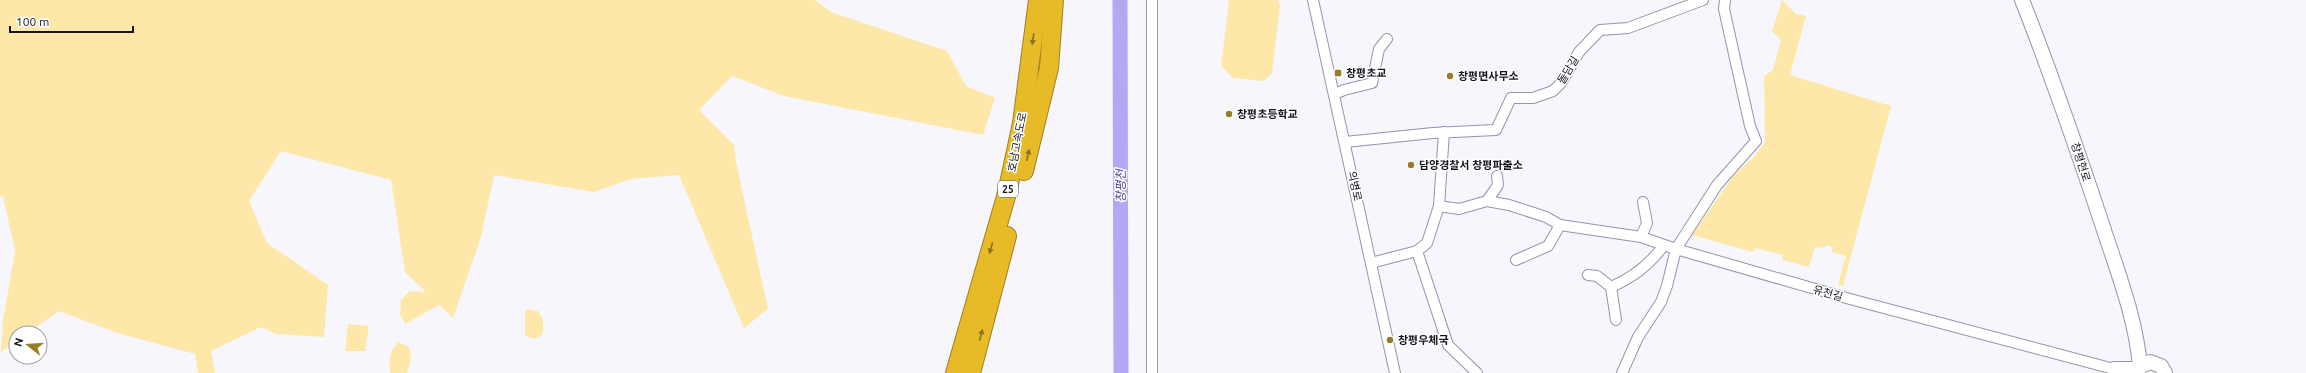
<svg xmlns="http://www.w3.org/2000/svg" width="2306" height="373" viewBox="0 0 2306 373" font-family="Ubuntu,'Noto Sans KR',sans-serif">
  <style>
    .green { fill: #fee8a9 }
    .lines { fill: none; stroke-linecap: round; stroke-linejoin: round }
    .river { stroke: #b7a6f3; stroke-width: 15 }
    .minor-casing { stroke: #9792af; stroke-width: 12 }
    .secondary-casing { stroke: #9792af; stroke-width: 16 }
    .motorway-casing { stroke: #9e8024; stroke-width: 20 }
    .minor { stroke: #fff; stroke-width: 10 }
    .secondary { stroke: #fff; stroke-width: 14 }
    .motorway { stroke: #e7bb28; stroke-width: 18 }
    .oneway { fill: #886f23 }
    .poi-dot { fill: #997d26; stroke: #fff; stroke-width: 1.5 }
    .labels { text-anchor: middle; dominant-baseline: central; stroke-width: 3; stroke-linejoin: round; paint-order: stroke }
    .shield { fill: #fff; stroke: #5b5a61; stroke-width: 1 }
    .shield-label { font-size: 10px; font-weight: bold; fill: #15131d }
    .street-label { font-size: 11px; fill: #15131d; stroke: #fff }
    .poi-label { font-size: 11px; font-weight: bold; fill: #15131d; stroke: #fff; text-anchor: start }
    .water-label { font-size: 12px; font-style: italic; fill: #543a92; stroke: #fff }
  </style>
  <rect width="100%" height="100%" fill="#f7f6fc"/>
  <g class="green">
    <polygon points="0,0 815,0 831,12 947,51 966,86 995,98 983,135 784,96 732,76 699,110 734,145 736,162 768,309 744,328 679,175 631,179 594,192 494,175 481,237 453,318 439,305 405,324 400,314 401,300 410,291 426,292 405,272 391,180 281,151 249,201 267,243 328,285 324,337 276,334 261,327 211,351 215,373 198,373 195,354 117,333 59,311 28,333 16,333 16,341 1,352 3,320 15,251 3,196 0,197"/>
    <polygon points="1229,0 1278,0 1280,5 1272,73 1264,81 1233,78 1221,66"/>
    <polygon points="1782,0 1796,14 1806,16 1790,75 1891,106 1843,286 1838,285 1846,256 1832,252 1833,247 1826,245 1824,248 1815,247 1809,267 1782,260 1783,255 1755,248 1753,252 1692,235 1733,176 1753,158 1765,142 1764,76 1773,70 1781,40 1772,31"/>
    <polygon points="528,309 538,311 543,320 543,334 535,339 525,336 525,312"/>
    <polygon points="348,324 369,326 365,351 345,351"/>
    <path d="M398 342 409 347 411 359 407 373H390C389 361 389 351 398 342Z"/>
  </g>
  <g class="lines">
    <polyline class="river" points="1120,0 1121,373"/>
    <defs>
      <g id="minor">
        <polyline points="1313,0 1395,373"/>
        <polyline points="1335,94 1344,90 1372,83 1379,49 1387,39"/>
        <polyline points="1345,142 1433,133 1496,130 1511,98 1533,98 1553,91 1561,83 1579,52 1600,30 1628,28 1703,0"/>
        <polyline points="1487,201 1498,185 1497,176"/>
        <polyline points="1439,206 1444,132"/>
        <polyline points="1641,237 1647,223 1643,202"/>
        <polyline points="1417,251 1448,345 1477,373"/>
        <polyline points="1516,260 1548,246 1560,225 1641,237 1676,249 1717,185 1756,141 1750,126 1724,9 1725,0"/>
        <polyline points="1371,263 1417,251 1427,243 1439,206 1459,209 1487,201 1509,205 1546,217 1560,225"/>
        <path d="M1588 275 1597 276 1611 287C1632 278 1651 263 1664 245"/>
        <polyline points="1611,287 1616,320"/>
        <polyline points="1152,373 1152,0"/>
        <polyline points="1622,373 1638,337 1661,302 1667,286 1676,249 1850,299 2114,369"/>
      </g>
      <g id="secondary">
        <path d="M2022 0C2051 73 2076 146 2101 221 2116 268 2136 317 2140 367L2136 373"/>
        <polyline points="2114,369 2134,369 2150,362 2161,366 2165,373"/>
      </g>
      <g id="motorway">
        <polyline points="1024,171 1049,68 1054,0"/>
        <polyline points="955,373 1007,193 1022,123 1038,0"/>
        <polyline points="971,373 1007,236"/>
      </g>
    </defs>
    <use href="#minor" class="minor-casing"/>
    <use href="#secondary" class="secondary-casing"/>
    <use href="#motorway" class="motorway-casing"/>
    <use href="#minor" class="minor"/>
    <use href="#secondary" class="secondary"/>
    <use href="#motorway" class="motorway"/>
  </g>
  <defs><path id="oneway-solid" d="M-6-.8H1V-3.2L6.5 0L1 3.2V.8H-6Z"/></defs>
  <g class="oneway">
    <use href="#oneway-solid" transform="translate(1033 39) rotate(98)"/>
    <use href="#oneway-solid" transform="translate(1028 155) rotate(-77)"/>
    <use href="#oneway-solid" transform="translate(991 248) rotate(106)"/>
    <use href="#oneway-solid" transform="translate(981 335) rotate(-75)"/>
  </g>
  <g class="poi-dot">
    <rect x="1334" y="69" width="8" height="8" rx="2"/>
    <circle cx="1450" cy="76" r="4"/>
    <circle cx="1229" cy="114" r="4"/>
    <circle cx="1411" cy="165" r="4"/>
    <circle cx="1390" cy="340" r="4"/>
  </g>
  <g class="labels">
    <rect class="shield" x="998" y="181" width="20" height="16" rx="3"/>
    <g class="shield-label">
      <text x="1008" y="189">25</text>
    </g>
    <g class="street-label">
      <text transform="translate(1568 70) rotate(-59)">돌담길</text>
      <text transform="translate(1017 142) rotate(-79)">호남고속도로</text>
      <text transform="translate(2081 162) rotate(72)">창평현로</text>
      <text transform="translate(1355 186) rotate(78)">의병로</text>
      <text transform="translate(1828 293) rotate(16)">유천길</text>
    </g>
    <g class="poi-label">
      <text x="1346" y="73">창평초교</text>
      <text x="1458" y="76">창평면사무소</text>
      <text x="1237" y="114">창평초등학교</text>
      <text x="1419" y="165">담양경찰서 창평파출소</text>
      <text x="1398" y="340">창평우체국</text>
    </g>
    <g class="water-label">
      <text transform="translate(1120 186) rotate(-90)">창평천</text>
    </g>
  </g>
  <g transform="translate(28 345) rotate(287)"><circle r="19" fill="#ffffff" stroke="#a1a1a5"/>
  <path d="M0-3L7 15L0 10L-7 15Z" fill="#997d26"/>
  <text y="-6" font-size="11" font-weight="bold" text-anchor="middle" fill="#15131d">N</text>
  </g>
  <path d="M10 26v6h123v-6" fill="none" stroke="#15131d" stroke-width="2"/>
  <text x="16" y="26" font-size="12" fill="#15131d" stroke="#ffffff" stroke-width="3" paint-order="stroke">100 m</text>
</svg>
